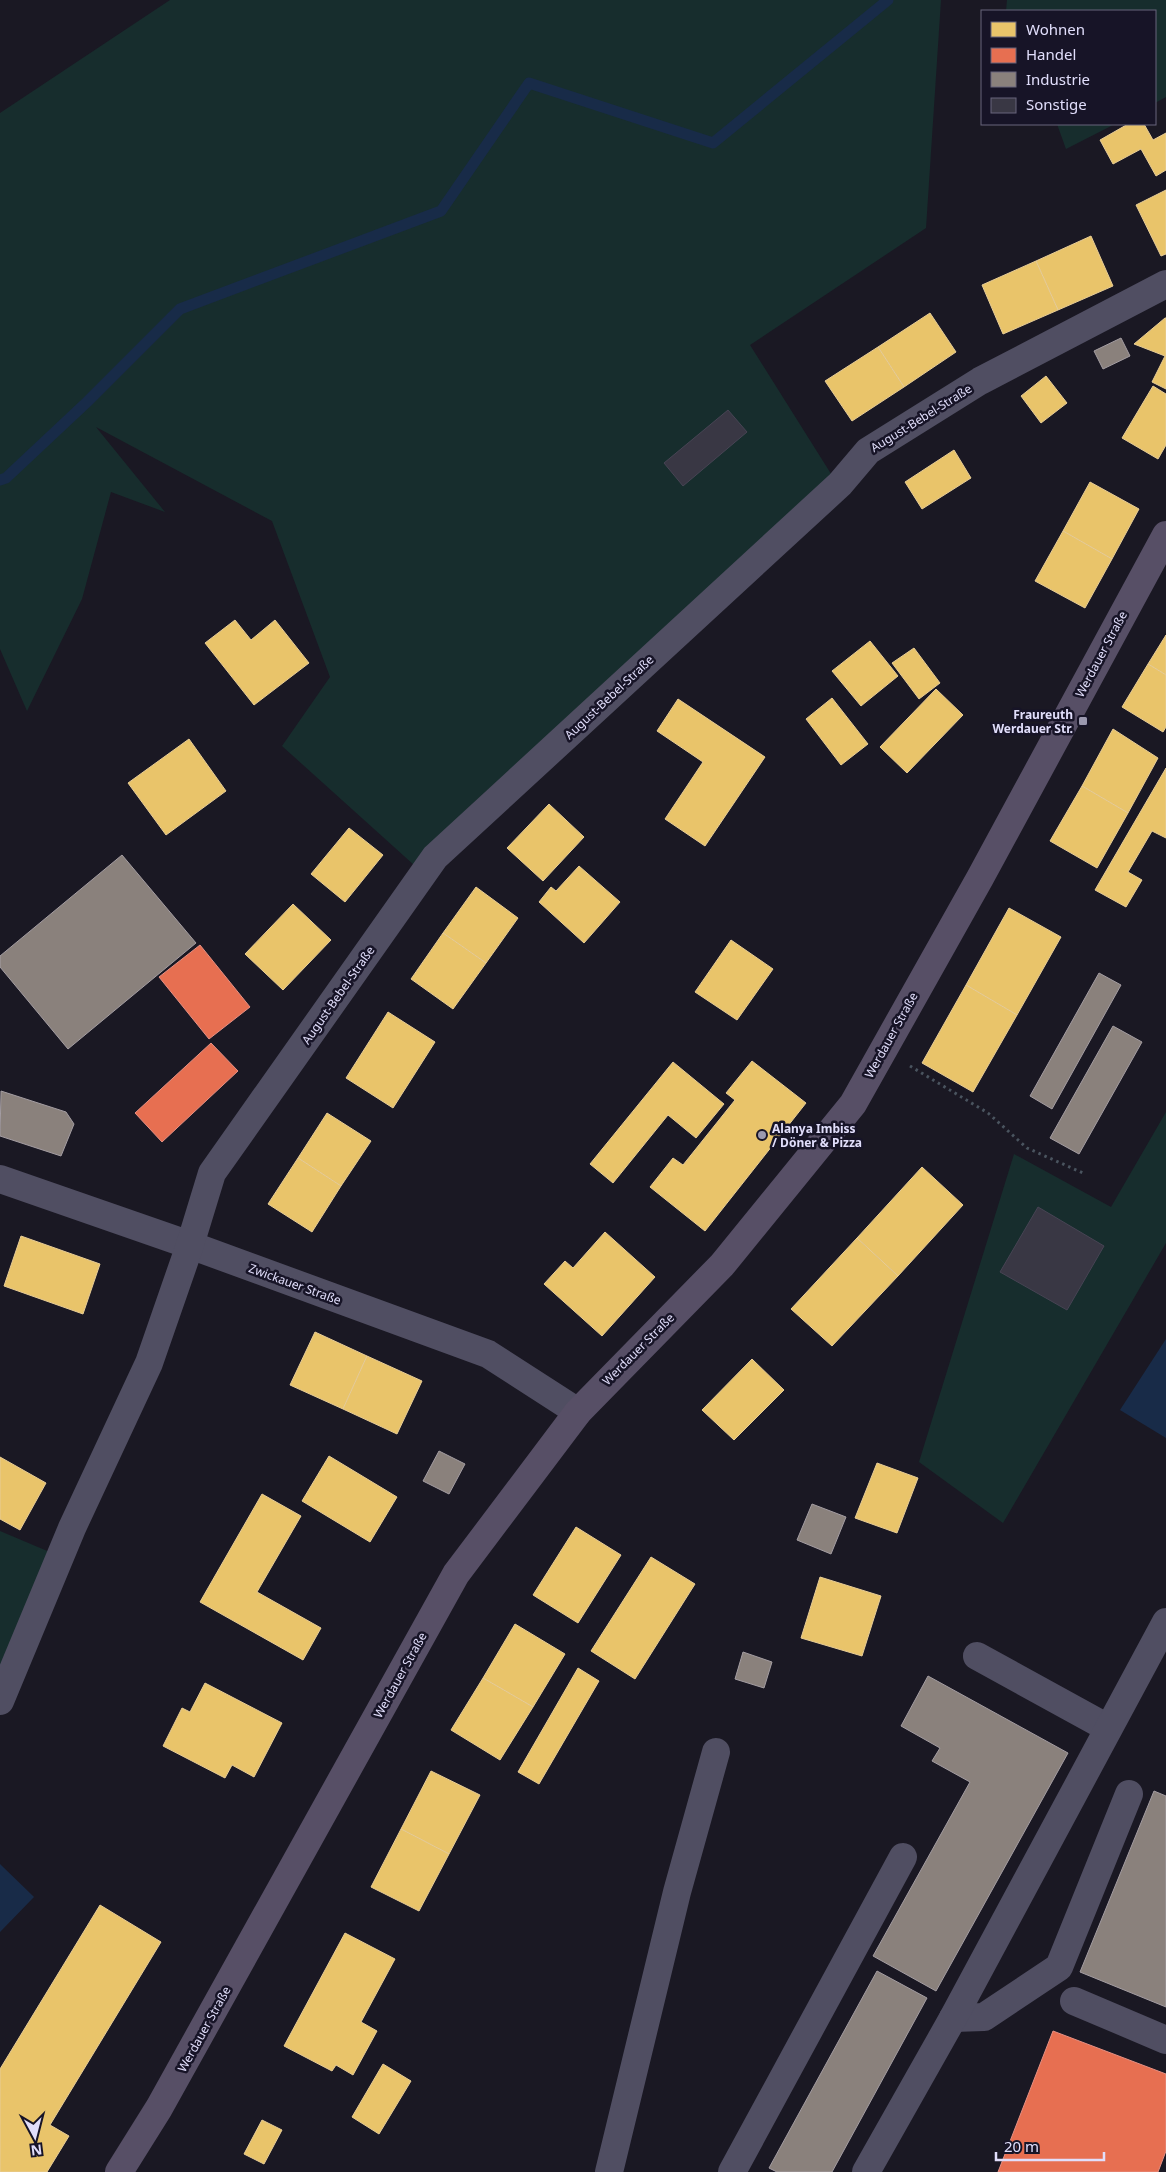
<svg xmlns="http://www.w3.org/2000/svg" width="1166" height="2172" viewBox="0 0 1166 2172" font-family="'Noto Sans',sans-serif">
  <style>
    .green { fill: #172d2d }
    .water { fill: #182b48 }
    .homes { fill: #e9c46a; stroke: #e7cc96 }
    .shops { fill: #e76f51; stroke: #e59084 }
    .industry { fill: #8a817c; stroke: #a49da2 }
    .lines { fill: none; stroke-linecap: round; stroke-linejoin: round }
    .stream { stroke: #182b48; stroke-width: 11 }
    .building { fill: #393744; stroke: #474454 }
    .path { stroke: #4a545f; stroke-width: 3; stroke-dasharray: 2.5 4; stroke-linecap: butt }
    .minor { stroke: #504e62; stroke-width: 28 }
    .major { stroke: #574f66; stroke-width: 28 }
    .poi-dot { fill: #9b99af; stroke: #171427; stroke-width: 2 }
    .labels { text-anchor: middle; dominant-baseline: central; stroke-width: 5; stroke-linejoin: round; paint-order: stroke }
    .street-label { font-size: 12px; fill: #e1defb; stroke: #171427 }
    .poi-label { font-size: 12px; font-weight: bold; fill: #e1defb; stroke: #171427; text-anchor: end }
  </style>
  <rect width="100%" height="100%" fill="#1a1823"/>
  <g class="green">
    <polygon points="170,0 941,0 926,228 750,345 833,477 469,807 414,865 282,746 330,677 272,521 96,427 165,512 111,492 82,599 27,711 0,649 0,113"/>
    <polygon points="1007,0 1166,0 1166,97 1155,103 1155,11 1006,11"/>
    <polygon points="1057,124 1115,124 1066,149"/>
    <polygon points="1166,1112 1166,1243 1003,1523 919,1462 1014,1154 1111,1207"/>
    <polygon points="0,1531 52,1553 0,1672"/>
  </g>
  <g class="water">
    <polygon points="1166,1339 1166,1438 1120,1410"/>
    <polygon points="0,1864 34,1897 0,1932"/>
  </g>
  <g class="homes">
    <polygon points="1128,124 1144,124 1153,140 1166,133 1166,170 1156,176 1141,149 1113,164 1100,140"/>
    <polygon points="1166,190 1166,254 1161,256 1136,205"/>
    <polygon points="1091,236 1113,286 1058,310 1036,261"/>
    <polygon points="1036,261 1058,310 1003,334 982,285"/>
    <polygon points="930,313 956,352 904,387 878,347"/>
    <polygon points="1165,318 1166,318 1166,389 1152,382 1165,356 1134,344"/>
    <polygon points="878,347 904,387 852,421 825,381"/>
    <polygon points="1046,376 1067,403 1041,423 1021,396"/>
    <polygon points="1153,386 1166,394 1166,445 1158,459 1122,438"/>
    <polygon points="954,450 971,478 922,509 905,482"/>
    <polygon points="1090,482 1139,509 1112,559 1063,531"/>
    <polygon points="1063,531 1112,559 1085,608 1035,581"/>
    <polygon points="235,620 251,640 275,620 309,663 254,705 205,643"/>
    <polygon points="1166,635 1166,675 1148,664"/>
    <polygon points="870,641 898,676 861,706 832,671"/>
    <polygon points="914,648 940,683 919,699 892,663"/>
    <polygon points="1148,664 1166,675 1166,727 1163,732 1122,707"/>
    <polygon points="936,689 963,715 907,773 880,747"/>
    <polygon points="832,698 868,744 841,765 806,719"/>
    <polygon points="678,699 765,757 705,846 665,819 703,762 657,731"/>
    <polygon points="1113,729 1158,758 1128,813 1082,786"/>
    <polygon points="189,739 226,791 166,835 128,783"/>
    <polygon points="1166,768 1166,838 1152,831 1128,872 1142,880 1126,907 1095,890"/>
    <polygon points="1082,786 1128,813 1097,868 1050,841"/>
    <polygon points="549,804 584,837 543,881 507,848"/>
    <polygon points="349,828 383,855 345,902 311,874"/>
    <polygon points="579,866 620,902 584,943 539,902 551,887 556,891"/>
    <polygon points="476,887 518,918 486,963 443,933"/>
    <polygon points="293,904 331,940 283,990 245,954"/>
    <polygon points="1009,908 1061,937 1017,1015 966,985"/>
    <polygon points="443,933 486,963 453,1009 411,979"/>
    <polygon points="731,940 773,969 737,1020 695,992"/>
    <polygon points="966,985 1017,1015 973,1092 922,1063"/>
    <polygon points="388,1012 435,1042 393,1108 346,1078"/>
    <polygon points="752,1061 806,1103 705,1231 650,1187 673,1158 683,1165 735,1100 726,1093"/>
    <polygon points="673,1062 724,1104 696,1138 668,1115 613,1183 590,1164"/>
    <polygon points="327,1113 371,1141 341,1186 298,1158"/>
    <polygon points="298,1158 341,1186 312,1232 268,1204"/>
    <polygon points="922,1167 963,1205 898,1276 857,1238"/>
    <polygon points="605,1232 655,1277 602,1336 544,1284 565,1261 573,1268"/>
    <polygon points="21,1236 100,1264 83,1314 4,1286"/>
    <polygon points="857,1238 898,1276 832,1346 791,1309"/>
    <polygon points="315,1332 367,1356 343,1409 290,1385"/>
    <polygon points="367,1356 422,1381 397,1434 343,1409"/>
    <polygon points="752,1359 784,1390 734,1440 702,1410"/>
    <polygon points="329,1456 397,1497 370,1542 302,1501"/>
    <polygon points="0,1457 46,1483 20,1530 0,1519"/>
    <polygon points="877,1463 918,1478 897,1533 855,1518"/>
    <polygon points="262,1494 301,1516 257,1592 321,1628 303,1660 200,1602"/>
    <polygon points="576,1527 621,1555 578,1623 533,1595"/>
    <polygon points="651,1557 695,1584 635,1679 591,1651"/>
    <polygon points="820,1577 881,1596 862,1656 801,1638"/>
    <polygon points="515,1624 565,1654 533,1707 483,1678"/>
    <polygon points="578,1668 599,1681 539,1784 518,1772"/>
    <polygon points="483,1678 533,1707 500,1760 451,1730"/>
    <polygon points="205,1683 282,1723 254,1777 232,1765 225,1778 163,1746 182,1708 190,1712"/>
    <polygon points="431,1771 480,1795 449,1854 401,1829"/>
    <polygon points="401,1829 449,1854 419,1911 371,1887"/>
    <polygon points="100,1905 161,1942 50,2125 69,2136 47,2172 0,2172 0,2069"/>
    <polygon points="345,1933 395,1959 361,2022 377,2031 353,2075 336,2065 332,2071 284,2046"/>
    <polygon points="383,2064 411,2081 379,2134 352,2117"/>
    <polygon points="262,2120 282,2130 264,2164 244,2154"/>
  </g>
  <g class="shops">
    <polygon points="200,945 250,1007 209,1039 159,977"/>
    <polygon points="211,1043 238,1071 162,1142 135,1113"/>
    <polygon points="1053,2031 1166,2074 1166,2151 1158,2172 998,2172"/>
  </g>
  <g class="industry">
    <polygon points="1121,338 1130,356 1103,369 1094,351"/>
    <polygon points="122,855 196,943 68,1049 0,967 0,956"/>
    <polygon points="1099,973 1121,985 1052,1109 1030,1096"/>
    <polygon points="1113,1026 1142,1042 1079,1154 1050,1138"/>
    <polygon points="1,1091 66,1112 74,1124 61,1156 0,1136"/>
    <polygon points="439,1451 465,1464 449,1494 423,1481"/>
    <polygon points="812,1504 846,1517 831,1554 797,1540"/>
    <polygon points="743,1652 772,1662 764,1688 735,1679"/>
    <polygon points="928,1676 1068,1753 936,1991 873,1956 970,1782 932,1761 940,1748 901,1726"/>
    <polygon points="1154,1791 1166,1796 1166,2007 1080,1972"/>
    <polygon points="877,1971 927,1998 832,2172 777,2172 769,2168"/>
  </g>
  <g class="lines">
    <polyline class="stream" points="0,480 6,478 87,402 180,309 441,211 529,83 713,143 888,0"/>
  </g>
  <g class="building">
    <polygon points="728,410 747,432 683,486 664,463"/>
    <polygon points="1038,1207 1104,1246 1067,1310 1000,1272"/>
  </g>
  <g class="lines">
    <polyline class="path" points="910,1066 988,1113 1027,1148 1083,1173"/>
    <g class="minor">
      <polyline points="0,1179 190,1245 488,1354 578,1412"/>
      <polyline points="977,1656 1108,1728"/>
      <polyline points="0,1701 72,1528 149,1363 190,1245 212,1173 435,857 840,484 868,451 980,381 1166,284"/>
      <polyline points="1074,2001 1166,2040"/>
      <polyline points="953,2018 984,2017 1059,1967 1129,1794"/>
      <polyline points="609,2172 677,1892 716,1752"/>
      <polyline points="732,2172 903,1857"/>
      <polyline points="866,2172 953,2018 1166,1622"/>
    </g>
    <polyline class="major" points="119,2172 159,2108 456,1574 578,1412 722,1265 853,1104 980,878 1166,535"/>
  </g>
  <g class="poi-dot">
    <rect x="1078" y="716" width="10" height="10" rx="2.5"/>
    <circle cx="762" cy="1135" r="5"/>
  </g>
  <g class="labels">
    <g class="street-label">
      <text transform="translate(921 418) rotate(-32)">August-Bebel-Straße</text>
      <text transform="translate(1101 654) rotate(-62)">Werdauer Straße</text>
      <text transform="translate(609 697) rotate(-43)">August-Bebel-Straße</text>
      <text transform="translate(338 995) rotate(-55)">August-Bebel-Straße</text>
      <text transform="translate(891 1035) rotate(-61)">Werdauer Straße</text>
      <text transform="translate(295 1284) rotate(20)">Zwickauer Straße</text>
      <text transform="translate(638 1349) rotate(-45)">Werdauer Straße</text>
      <text transform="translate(400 1675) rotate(-61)">Werdauer Straße</text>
      <text transform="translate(204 2029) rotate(-61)">Werdauer Straße</text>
    </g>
    <g class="poi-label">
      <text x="1073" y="714">Fraureuth<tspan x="1073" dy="14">Werdauer Str.</tspan></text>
      <text x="772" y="1128" text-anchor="start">Alanya Imbiss<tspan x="772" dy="14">/ Döner &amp; Pizza</tspan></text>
    </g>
  </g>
  <rect x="981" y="10" width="175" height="115" fill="#171427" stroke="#68657c"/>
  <rect x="991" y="22" width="25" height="15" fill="#e9c46a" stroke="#68657c"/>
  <text x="1026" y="35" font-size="15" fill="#e1defb">Wohnen</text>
  <rect x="991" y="48" width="25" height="15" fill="#e76f51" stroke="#68657c"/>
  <text x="1026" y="60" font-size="15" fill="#e1defb">Handel</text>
  <rect x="991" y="72" width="25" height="15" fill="#8a817c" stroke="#68657c"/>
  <text x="1026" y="85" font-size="15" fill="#e1defb">Industrie</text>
  <rect x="991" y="98" width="25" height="15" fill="#393744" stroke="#68657c"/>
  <text x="1026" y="110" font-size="15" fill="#e1defb">Sonstige</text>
  <g transform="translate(35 2137) rotate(173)" stroke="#171427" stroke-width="4" paint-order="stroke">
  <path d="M0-4L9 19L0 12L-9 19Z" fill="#e1defb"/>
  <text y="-8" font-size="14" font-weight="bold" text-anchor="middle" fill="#e1defb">N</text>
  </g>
  <path d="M996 2152v8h108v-8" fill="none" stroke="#e1defb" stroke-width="2.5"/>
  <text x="1004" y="2152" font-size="15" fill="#e1defb" stroke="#171427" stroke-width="4" paint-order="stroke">20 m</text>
</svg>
